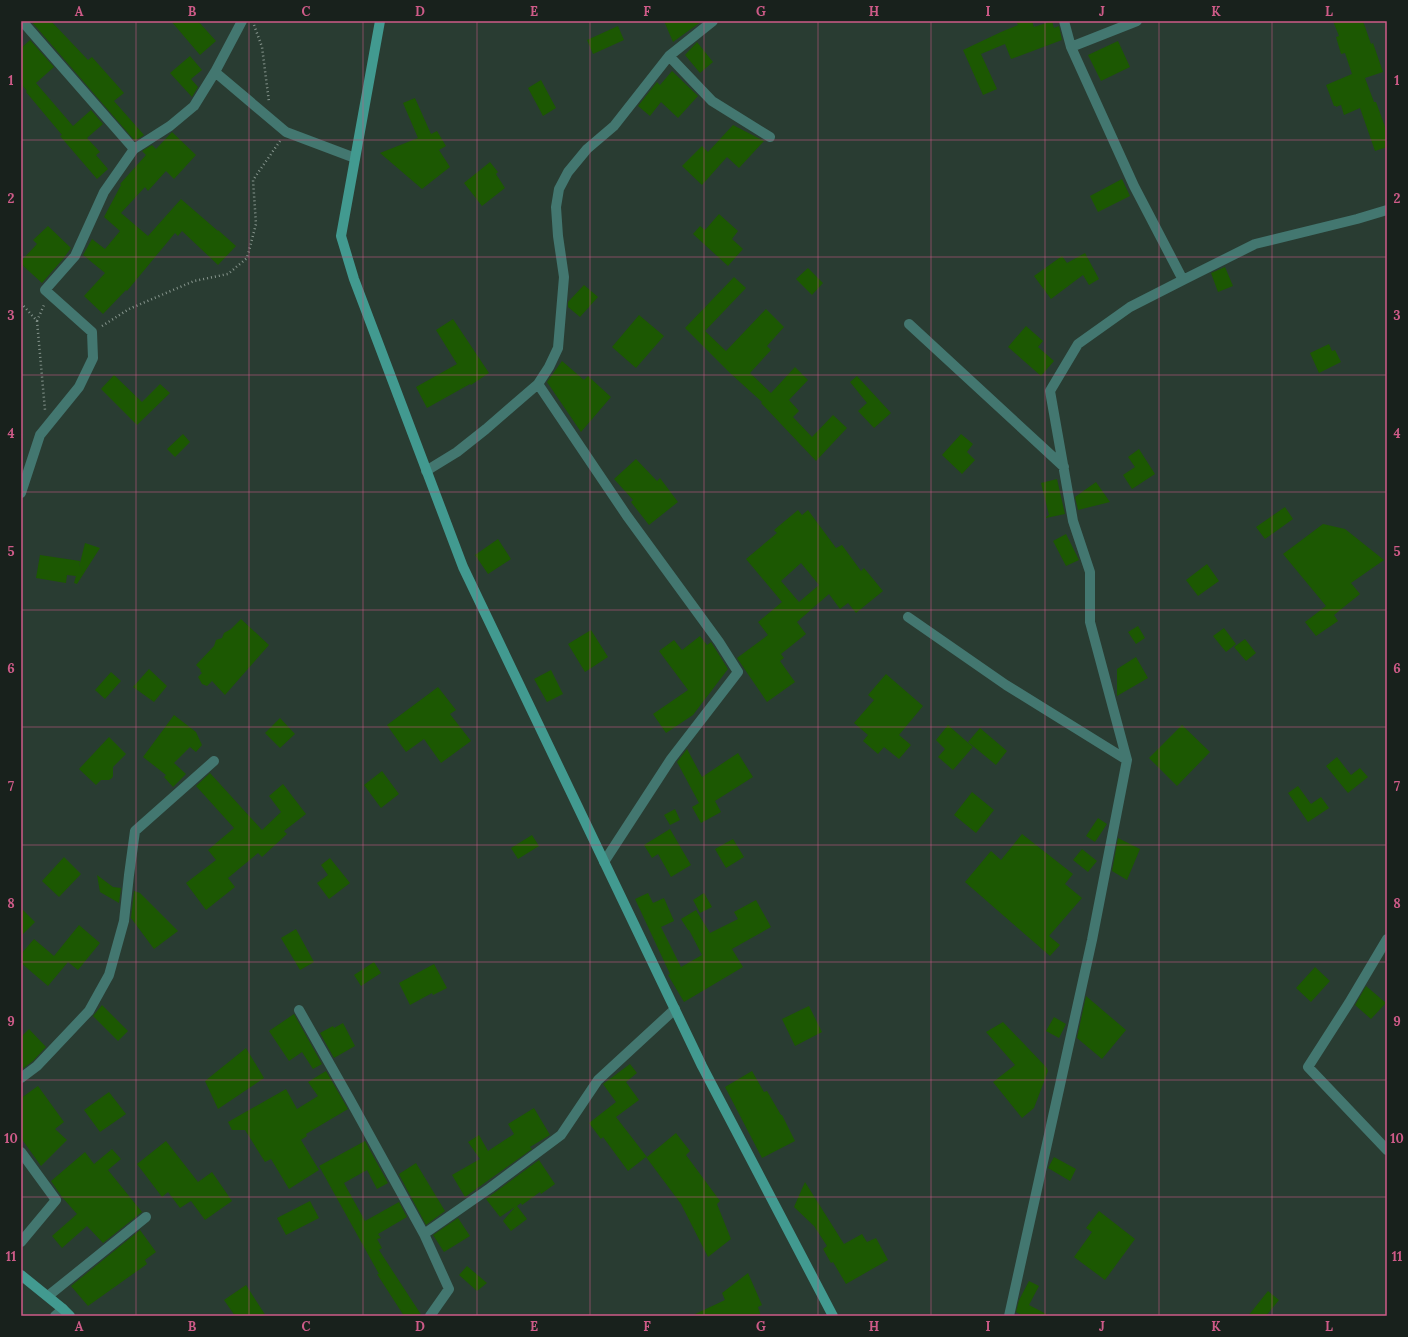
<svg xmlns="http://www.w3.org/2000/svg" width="1408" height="1337" font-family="Lora,serif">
<rect width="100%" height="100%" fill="#293c32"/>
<!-- building -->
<path fill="#1c5802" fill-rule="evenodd" d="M31,21H51L88,60L92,57L124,93L114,101L144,135L135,141Z
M171,21H198L216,41L200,55Z
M664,21H702L673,42Z
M1016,21H1032L1034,27L1052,21L1054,28L1059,26L1062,40L1011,59L1005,44L981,54L997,89L983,95L963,50L1001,32L1018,25Z
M1333,21H1363L1371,44L1373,43L1383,72L1365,78L1374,102H1376L1387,132V147L1375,151L1360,108L1344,115L1341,105L1336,107V106H1334L1326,85L1352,74L1345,53L1341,54L1336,37L1339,36Z
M618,26L624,40L593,54L587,40Z
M30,40L54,67L36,83L73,126L91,110L103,124L87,138L100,152L96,155L108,169L97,179L60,136L62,135L26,92L27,91L21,84V48Z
M1118,41L1130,67L1101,81L1088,55Z
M697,42L713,62L700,73L685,55Z
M190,56L202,70L191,79L198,87L192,97L170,73Z
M672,71L698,96L678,118L661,102L650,116L638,106L657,82L660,85Z
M541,80L556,108L543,116L528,88Z
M415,98L431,134L437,131L446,146L439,150L450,167L422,189L380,153L418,138L403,103Z
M733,125L764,141L739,168L727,157L702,185L682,166L702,146L708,152Z
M172,132L196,155L174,179L166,171L148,191L145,187L121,213L148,236L181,199L218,231V230L236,246L218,265L182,231L178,236L175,233L127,291L126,290L103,314L84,296L105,273L83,255L92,239L105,249L120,231L104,217L121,185L120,184L146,155L142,151L152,145L156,149Z
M490,162L498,172L496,174L505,188L482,206L464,183Z
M1122,179L1130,196L1098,212L1090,196Z
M719,214L738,231L732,239L743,249L728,266L693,234L700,226L705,230Z
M48,226L71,248L63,259L42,283L21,264V261L37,244L33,240Z
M1085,253L1099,279L1089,285L1083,275L1051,299L1034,276L1062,256L1067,263Z
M1225,267L1233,286L1218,292L1211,273Z
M808,268L823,283L812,295L796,279Z
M734,277L746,288L705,331L726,351L766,309L784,327L767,346L771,350L750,373L771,393L795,367L808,380L789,400L799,411L793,417L812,437L833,415L847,428L816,461L761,403L762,402L731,374L685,328Z
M584,285L598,297L580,317L568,307V302Z
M639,315L664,336L636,368L612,347Z
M453,319L489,373L471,385L470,384L427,408L416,387L457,364L436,330Z
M1026,326L1043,341L1038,347L1054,361L1041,376L1008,347Z
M1329,344L1332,351L1335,350L1341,362L1319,373L1310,353Z
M562,361L584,380L588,376L611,397L581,432L547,382Z
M114,375L142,402L160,384L170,393L137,425L101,389Z
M857,376L891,413L874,428L858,411L867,403L850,382Z
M183,434L190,442L175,457L167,449Z
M961,434L973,444L967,452L975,460L962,474L942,455Z
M1139,449L1155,474L1132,489L1123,475L1135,467L1128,457Z
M636,459L657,481L660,478L678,502L649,525L631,502L633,500L614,479Z
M1057,479L1065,514L1046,518V517L1049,515L1041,483Z
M1096,482L1110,502L1078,510L1075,497Z
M1285,507L1293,519L1265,539L1256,527Z
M798,510L802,515L808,510L836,548L842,545L861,571L864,568L883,591L856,613L848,603L840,609L829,594L797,622L806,634L781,654L784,658L780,661L795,682L767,702L737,658L768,635L758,622L782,602L746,559L777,533L774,530ZM801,563L819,585L799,602L781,581Z
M1323,524L1345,529L1384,560L1351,583L1360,594L1334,615L1338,621L1316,636L1305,622L1326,606L1283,554Z
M1066,534L1079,560L1066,566L1053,541Z
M498,539L511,559L488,574L475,555Z
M85,543L100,548L77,584L74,583L76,576L67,575L66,583L36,578L40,555L80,561L79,567Z
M1207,564L1219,581L1198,596L1186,580Z
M241,619L269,645L225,695L212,681L207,686L202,684L198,677L202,673L200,671L201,670L196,665L214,646L216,640L222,638L224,633L231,629Z
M1138,626L1145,638L1136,644L1128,632Z
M1224,628L1236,644L1226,652L1213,636Z
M591,630L608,657L585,672L568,644Z
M700,636L707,645L711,642L728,669L693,715L666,733L653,714L688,690L659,651L674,640L682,650Z
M1245,639L1256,653L1246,661L1234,647Z
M1136,657L1148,678L1117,696V669Z
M149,669L167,686L154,702L133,687Z
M551,670L563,694L547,702L534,679Z
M111,672L121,681L105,699L95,690Z
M886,674L923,706L899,735L911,745L899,759L884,747L878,754L863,741L868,735L854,723L874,700L868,695Z
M438,687L456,710L450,714L471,741L441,763L424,739L406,752L387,725Z
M174,715L196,732L202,745L196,752L190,747L174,763L186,774L173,787L164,777L166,775L143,757Z
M280,718L295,734L280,748L265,733Z
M948,725L973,747L953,770L938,757L945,749L936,740Z
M1182,725L1210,752L1177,786L1149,758Z
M980,728L1007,751L996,765L968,742Z
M109,737L126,754L113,767V776L112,778L109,780H101L96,785L79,769Z
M687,749L702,777L738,753L753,777L715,801L721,812L701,823L692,807L699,803L677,762Z
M1337,757L1351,775L1360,768L1368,777L1348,793L1326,766Z
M382,771L399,794L381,808L364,785Z
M210,773L262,830L281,812L269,796L283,784L306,814L284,831L287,834L262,857L258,853L228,878L235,887L206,910L186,883L216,860L208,850L234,828L196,786Z
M1298,786L1311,804L1321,797L1329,808L1308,822L1288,793Z
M972,792L994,810L976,833L954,815Z
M675,809L680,820L670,825L664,815Z
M1098,818L1107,824L1095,842L1086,836Z
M670,829L691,865L671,877L658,854L652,858L644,845Z
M1022,834L1073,874L1065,884L1082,898L1049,936L1060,945L1050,956L965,882L991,851L1001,860Z
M532,835L539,846L518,859L511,848Z
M1118,838L1140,849L1127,880L1112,871Z
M733,839L744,857L726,868L715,849Z
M1082,849L1097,861L1088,872L1073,860Z
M64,857L81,874L59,897L42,881Z
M330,858L350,883L329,899L317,883L328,875L321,865Z
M97,875L113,887L121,888L119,903L100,892Z
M134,891L140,893L178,931L154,949L131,918Z
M648,893L653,903L664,898L674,921L661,927L681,967L702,955L689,930H688L681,919L696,910L710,933L738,919L734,912L756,900L771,927L732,949L743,967L684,1002L668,975L670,974L635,899Z
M704,893L712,907L700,913L693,900Z
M21,908L35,922L21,936Z
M79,925L100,943L78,970L68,962L48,986L21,963V954L34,939L54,956Z
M296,929L314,962L300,970L281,938Z
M374,962L381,973L361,986L354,975Z
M434,964L447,988L433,995L432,993L410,1005L399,983Z
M1315,967L1330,981L1311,1002L1296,988Z
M1366,986L1386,1003L1371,1019L1355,1005Z
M1086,996L1126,1030L1102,1059L1077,1038Z
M102,1005L128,1031L118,1041L93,1016Z
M809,1006L822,1032L795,1046L782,1019Z
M294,1014L322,1064L313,1069L302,1052L289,1061L269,1031Z
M1054,1017L1066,1024L1059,1038L1046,1031Z
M1003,1022L1046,1067L1048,1071L1034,1108L1022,1118L993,1082L1015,1065L986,1032Z
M343,1023L355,1046L334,1058L320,1033L333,1026L334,1028Z
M29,1029L46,1047L33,1061L21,1070V1037Z
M246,1048L264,1078L218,1109L205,1081Z
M630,1064L637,1073L626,1082L639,1100L616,1117L647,1157L676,1133L690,1151L686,1155L720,1201L717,1204L731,1239L708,1257L681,1204L646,1157L628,1171L603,1137L601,1139L589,1123L616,1102L603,1084Z
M326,1071L348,1109L306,1134L307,1136L301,1140L319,1170L289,1189L271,1159L265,1162L245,1130H232L228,1122L286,1089L297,1109L318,1096L308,1082Z
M752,1071L764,1092L767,1091L781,1115H782L795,1141L762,1158L725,1087Z
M38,1086L64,1122L55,1129L67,1140L41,1166L21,1138V1098Z
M109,1092L126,1114L100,1132L84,1110Z
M534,1108L550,1135L530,1147L532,1149L465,1197L452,1175L480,1159L468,1142L479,1135L488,1151L514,1134L508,1124Z
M166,1141L198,1182L212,1172L232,1201L205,1220L191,1201L180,1208L168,1192L162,1197L137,1164Z
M365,1141L388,1183L377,1189L367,1170L344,1183L365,1221L399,1202L407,1217L378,1234L381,1238L377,1239L382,1248L379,1250L422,1316H404L377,1274H379L319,1166Z
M112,1149L121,1159L108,1170L142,1212L103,1243L87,1226L62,1248L52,1236L77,1214L62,1197L51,1181L85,1152L94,1164Z
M1054,1157L1076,1169L1070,1181L1048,1168Z
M539,1160L555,1184L541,1194L540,1192L522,1205L521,1203L517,1206L527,1219L511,1231L503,1221L515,1207L500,1217L486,1199Z
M416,1163L445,1211L426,1225L402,1180L399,1174Z
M805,1182L844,1244L862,1234L867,1242L876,1238L888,1260L846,1284L833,1262L831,1263L823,1249L827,1246L814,1226L794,1207Z
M310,1201L319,1218L286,1235L277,1218Z
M1099,1211L1135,1239L1105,1280L1074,1257L1092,1232L1086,1228Z
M458,1218L470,1236L444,1252L433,1235Z
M140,1230L156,1252L145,1260L147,1264L88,1306L71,1286Z
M467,1266L487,1283L477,1291L459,1275Z
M748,1273L762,1305L758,1307L761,1316H691L725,1300L722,1293Z
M1029,1281L1039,1286L1029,1305L1050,1316H1023L1016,1312L1019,1300Z
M246,1285L266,1316H235L224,1300Z
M1268,1291L1279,1300L1266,1316H1248Z"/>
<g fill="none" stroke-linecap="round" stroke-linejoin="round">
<!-- path -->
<path stroke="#86958d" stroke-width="2.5" stroke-dasharray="1 3" stroke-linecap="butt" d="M254,25L262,47L269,102
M21,303L37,321L45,410
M37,321L44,305
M102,326L129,309L194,281L228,274L247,258L256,224L253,180L280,141"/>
<!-- street -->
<path stroke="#437770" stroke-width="10" d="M22,21L134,149
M1071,47L1137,21
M669,56L712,101L770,137
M215,72L286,132L355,158
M1183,280L1255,244L1357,219L1387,210
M909,324L1064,467
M538,384L627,516L719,642L738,672L671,759L604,862
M426,471L457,452L486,429L538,384L549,367L558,348L564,277L558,236L556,207L559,189L568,172L587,149L614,126L669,56L713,21
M21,493L40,435L79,387L93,358L92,332L45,290L75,256L104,192L134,149L170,126L194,106L215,72L242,21
M908,617L1006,685L1127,760
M1387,939L1349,1003L1308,1067L1387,1150
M299,1010L349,1098L424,1234L449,1289L430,1316
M21,1078L37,1066L89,1011L109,975L124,921L129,875L135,831L214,761
M21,1152L56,1200L21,1242
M424,1234L490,1188L561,1135L598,1080L675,1009
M48,1296L146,1217
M55,1316L63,1309
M1009,1316L1092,940L1127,760L1090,622V572L1073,521L1050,391L1078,344L1130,307L1183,280L1134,186L1071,47L1064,21"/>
<!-- secondary -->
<path stroke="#429a90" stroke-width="10" d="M380,21L341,236L354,279L463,567L702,1066L833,1316
M21,1275L63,1309L70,1316"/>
</g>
<!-- grid -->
<path fill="none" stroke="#ce5b88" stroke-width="1" stroke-opacity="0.55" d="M136,21V1316M249,21V1316M363,21V1316M477,21V1316M590,21V1316M704,21V1316M818,21V1316M931,21V1316M1045,21V1316M1159,21V1316M1272,21V1316M21,140H1387M21,257H1387M21,375H1387M21,492H1387M21,610H1387M21,727H1387M21,845H1387M21,962H1387M21,1080H1387M21,1197H1387"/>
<!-- border -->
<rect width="1408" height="1337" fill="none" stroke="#18211c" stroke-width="44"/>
<rect x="22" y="22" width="1364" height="1293" fill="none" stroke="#ce5b88" stroke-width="1.5"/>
<g font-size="13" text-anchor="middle" font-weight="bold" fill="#ce5b88">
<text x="79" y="16">A</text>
<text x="192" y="16">B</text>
<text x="306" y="16">C</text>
<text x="420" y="16">D</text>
<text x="534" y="16">E</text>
<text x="647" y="16">F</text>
<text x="761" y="16">G</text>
<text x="874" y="16">H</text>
<text x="988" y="16">I</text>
<text x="1102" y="16">J</text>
<text x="1216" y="16">K</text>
<text x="1329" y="16">L</text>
<text x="11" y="85">1</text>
<text x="1397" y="85">1</text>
<text x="11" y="203">2</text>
<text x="1397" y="203">2</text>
<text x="11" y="320">3</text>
<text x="1397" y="320">3</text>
<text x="11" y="438">4</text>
<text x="1397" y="438">4</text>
<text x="11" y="556">5</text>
<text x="1397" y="556">5</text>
<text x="11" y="673">6</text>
<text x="1397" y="673">6</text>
<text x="11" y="791">7</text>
<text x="1397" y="791">7</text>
<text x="11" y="908">8</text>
<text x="1397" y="908">8</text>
<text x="11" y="1026">9</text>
<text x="1397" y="1026">9</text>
<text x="11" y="1143">10</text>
<text x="1397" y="1143">10</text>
<text x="11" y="1261">11</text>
<text x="1397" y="1261">11</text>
<text x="79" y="1331">A</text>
<text x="192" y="1331">B</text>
<text x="306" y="1331">C</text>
<text x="420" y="1331">D</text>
<text x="534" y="1331">E</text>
<text x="647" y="1331">F</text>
<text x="761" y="1331">G</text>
<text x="874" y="1331">H</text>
<text x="988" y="1331">I</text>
<text x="1102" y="1331">J</text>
<text x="1216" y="1331">K</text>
<text x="1329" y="1331">L</text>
</g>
</svg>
